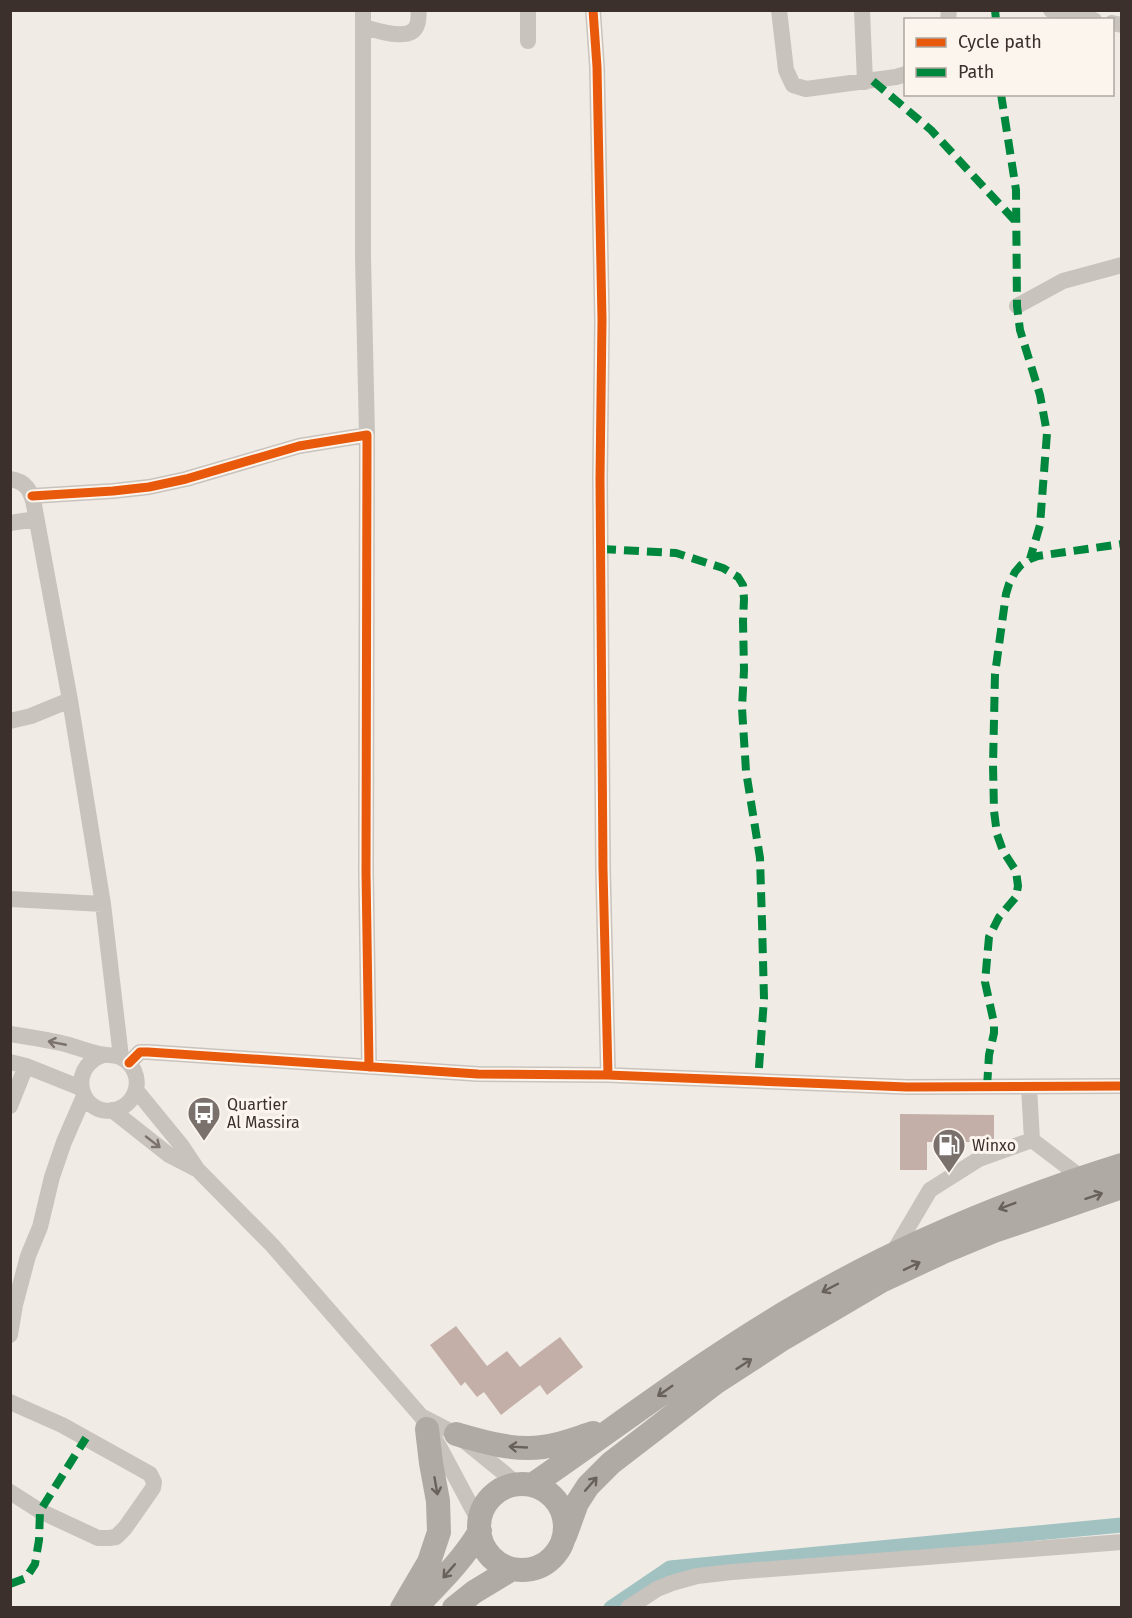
<svg xmlns="http://www.w3.org/2000/svg" width="1132" height="1618" font-family="'Fira Sans',sans-serif">
<rect width="100%" height="100%" fill="#f0ebe5"/>
<g fill="none" stroke-linecap="round" stroke-linejoin="round">
<!-- canal -->
<path stroke="#a1c2c1" stroke-width="15" d="M611,1608L670,1568L1122,1525"/>
</g>
<!-- building -->
<path fill="#c3afa7" d="M900,1114L994,1115V1142H927V1170H900Z
M456,1326L487,1366L507,1351L520,1367L560,1337L583,1367L547,1395L540,1385L501,1415L484,1392L477,1397L465,1382L461,1386L430,1345Z"/>
<g fill="none" stroke-linecap="round" stroke-linejoin="round">
<!-- minor -->
<path stroke="#c9c3be" stroke-width="16" d="M363,10V257L367,435
M528,10V41
M593,10L597,67L602,320L600,478L603,869L608,1075
M779,10L786,70L793,85L806,89L896,77L906,74
M862,10L865,82
M1051,10L1094,20
M948,20L949,10
M1112,23L1122,25
M364,27C376,30 411,43 417,25C419,21 418,15 419,10
M1017,306L1063,281L1122,265
M10,479C26,481 31,491 34,505L70,700L103,904L121,1057
M32,496L113,491L149,487L186,479L299,446L367,435L366,872L369,1067
M10,523L36,519
M10,721L31,716L70,700
M10,899L103,904
M10,1034C30,1037 50,1040 69,1045C79,1048 89,1052 100,1054C107,1056 115,1054 122,1058C133,1064 139,1077 136,1089C134,1098 127,1106 118,1109C83,1121 64,1069 103,1055
M10,1062L26,1066L81,1088
M129,1063L140,1052H148L478,1074L608,1075L907,1087L1122,1086
M1029,1087L1032,1140
M136,1090L181,1145L197,1169L272,1245L421,1416L440,1448L480,1523
M10,1106L26,1066
M112,1110L169,1155L196,1169
M1032,1140L1082,1178
M891,1256L930,1190L979,1159L1032,1140
M10,1335L15,1305L28,1256L40,1227L52,1177L64,1142L84,1096
M10,1402L62,1425L150,1474L154,1482L153,1488L125,1528L116,1537L109,1538H98L40,1511L10,1492
M421,1416L456,1434L504,1473L516,1484
M628,1608L657,1589L672,1583L697,1576L732,1572L1122,1542"/>
<!-- highway -->
<path stroke="#afaaa4" stroke-width="24" d="M456,1434C484,1442 513,1451 543,1447C560,1445 577,1438 593,1433
M479 1527a43 43 0 1 1 86 0a43 43 0 1 1-86 0Z
M532,1485C621,1424 706,1358 800,1304C901,1245 1010,1200 1122,1165
M565,1536L577,1503L588,1486L611,1463L715,1383L781,1340L883,1280L941,1253L994,1231L1122,1187
M402,1608L429,1562L439,1532L438,1501L431,1463L427,1429
M415,1608C438,1584 463,1560 480,1531
M454,1608L474,1592L512,1569"/>
<!-- quiet -->
<path stroke="#00873e" stroke-width="8" stroke-dasharray="15 8" stroke-linecap="butt" d="M995,10L996,20
M873,81L931,130L1016,222
M1001,94L1016,190L1017,306L1020,330L1040,395L1047,433L1040,525L1030,559
M601,549L676,553L723,568L738,577L743,585L744,599L743,621L744,670L742,708L746,771L760,858L762,922L764,999L758,1081
M987,1087L989,1055L994,1033V1023L985,982L989,937L999,917L1016,897L1018,886L1016,871L1003,851L997,834L994,811L993,765L995,674L1006,594L1009,584L1015,572L1021,565L1030,559L1038,556L1122,544
M10,1584L26,1578L35,1564L39,1540L40,1511L86,1438"/>
<!-- cycleway casing -->
<g stroke="#fbf5ee" stroke-width="13">
<path id="cycleway" d="M593,10L597,67L602,320L600,478L603,869L608,1075
M32,496L113,491L149,487L186,479L299,446L367,435L366,872L369,1067
M129,1063L140,1052H148L478,1074L608,1075L907,1087L1122,1086"/>
</g>
<!-- cycleway -->
<use href="#cycleway" stroke="#e8590c" stroke-width="9"/>
</g>
<!-- one-way arrows -->
<defs><path id="oneway-shaft" d="M-6 0H5M1.5-3L5.5 0L1.5 3" fill="none" stroke-width="1.6" stroke-linecap="round" stroke-linejoin="round" transform="scale(1.5)"/></defs>
<g stroke="#7b726d">
<use href="#oneway-shaft" transform="translate(57 1043) rotate(-169)"/>
<use href="#oneway-shaft" transform="translate(153 1142) rotate(38)"/>
</g>
<g stroke="#69615b">
<use href="#oneway-shaft" transform="translate(1094 1196) rotate(-19)"/>
<use href="#oneway-shaft" transform="translate(1007 1206) rotate(159)"/>
<use href="#oneway-shaft" transform="translate(912 1266) rotate(-26)"/>
<use href="#oneway-shaft" transform="translate(830 1288) rotate(152)"/>
<use href="#oneway-shaft" transform="translate(744 1364) rotate(-33)"/>
<use href="#oneway-shaft" transform="translate(665 1391) rotate(145)"/>
<use href="#oneway-shaft" transform="translate(518 1447) rotate(-177)"/>
<use href="#oneway-shaft" transform="translate(591 1484) rotate(-49)"/>
<use href="#oneway-shaft" transform="translate(436 1486) rotate(80)"/>
<use href="#oneway-shaft" transform="translate(449 1571) rotate(131)"/>
</g>
<!-- icons -->
<defs>
<g id="bus-pin" transform="scale(1.725)"><path d="M0 17L-7.5 6A9.5 9.5 0 1 1 7.5 6Z" fill="#7a716c" stroke="#fbf5ee"/><path d="M-5-6H5V4H4V6H2V4H-2V6H-4V4H-5ZM-3.5-4V0h7V-4ZM-3.5 1.2v1.5H-2V1.2ZM2 1.2v1.5H3.5V1.2Z" fill="#fff"/></g>
<g id="fuel-pin" transform="scale(1.725)"><path d="M0 17L-7.5 6A9.5 9.5 0 1 1 7.5 6Z" fill="#7a716c" stroke="#fbf5ee"/><path d="M-5.5-6h7V0h2V4h1.3V-2.5L3-4.5l.8-.8L6-3V5H2.5V1h-1V6h-7ZM-4.2-4.7v3.2H.2V-4.7Z" fill="#fff"/></g>
</defs>
<g fill-rule="evenodd">
<use href="#bus-pin" x="204" y="1113"/>
<use href="#fuel-pin" x="949" y="1145"/>
</g>
<g text-anchor="middle" stroke-width="6" stroke-linejoin="round" paint-order="stroke">
<!-- poi labels -->
<g font-size="16" fill="#3b302b" stroke="#fbf5ee" text-anchor="start">
<text x="227" y="1110">Quartier<tspan x="227" dy="18">Al Massira</tspan></text>
<text x="972" y="1151">Winxo</text>
</g>
</g>
<!-- border -->
<rect width="1132" height="1618" fill="none" stroke="#3b302b" stroke-width="24"/>
<!-- legend -->
<rect x="904" y="18" width="210" height="78" fill="#fbf5ee" stroke="#aea6a0" stroke-width="1.5"/>
<rect x="916" y="38" width="30" height="9" fill="#e8590c" stroke="#aea6a0" stroke-width="1.5"/>
<text x="958" y="48" font-size="18" fill="#3b302b">Cycle path</text>
<rect x="916" y="68" width="30" height="9" fill="#00873e" stroke="#aea6a0" stroke-width="1.5"/>
<text x="958" y="78" font-size="18" fill="#3b302b">Path</text>
</svg>
